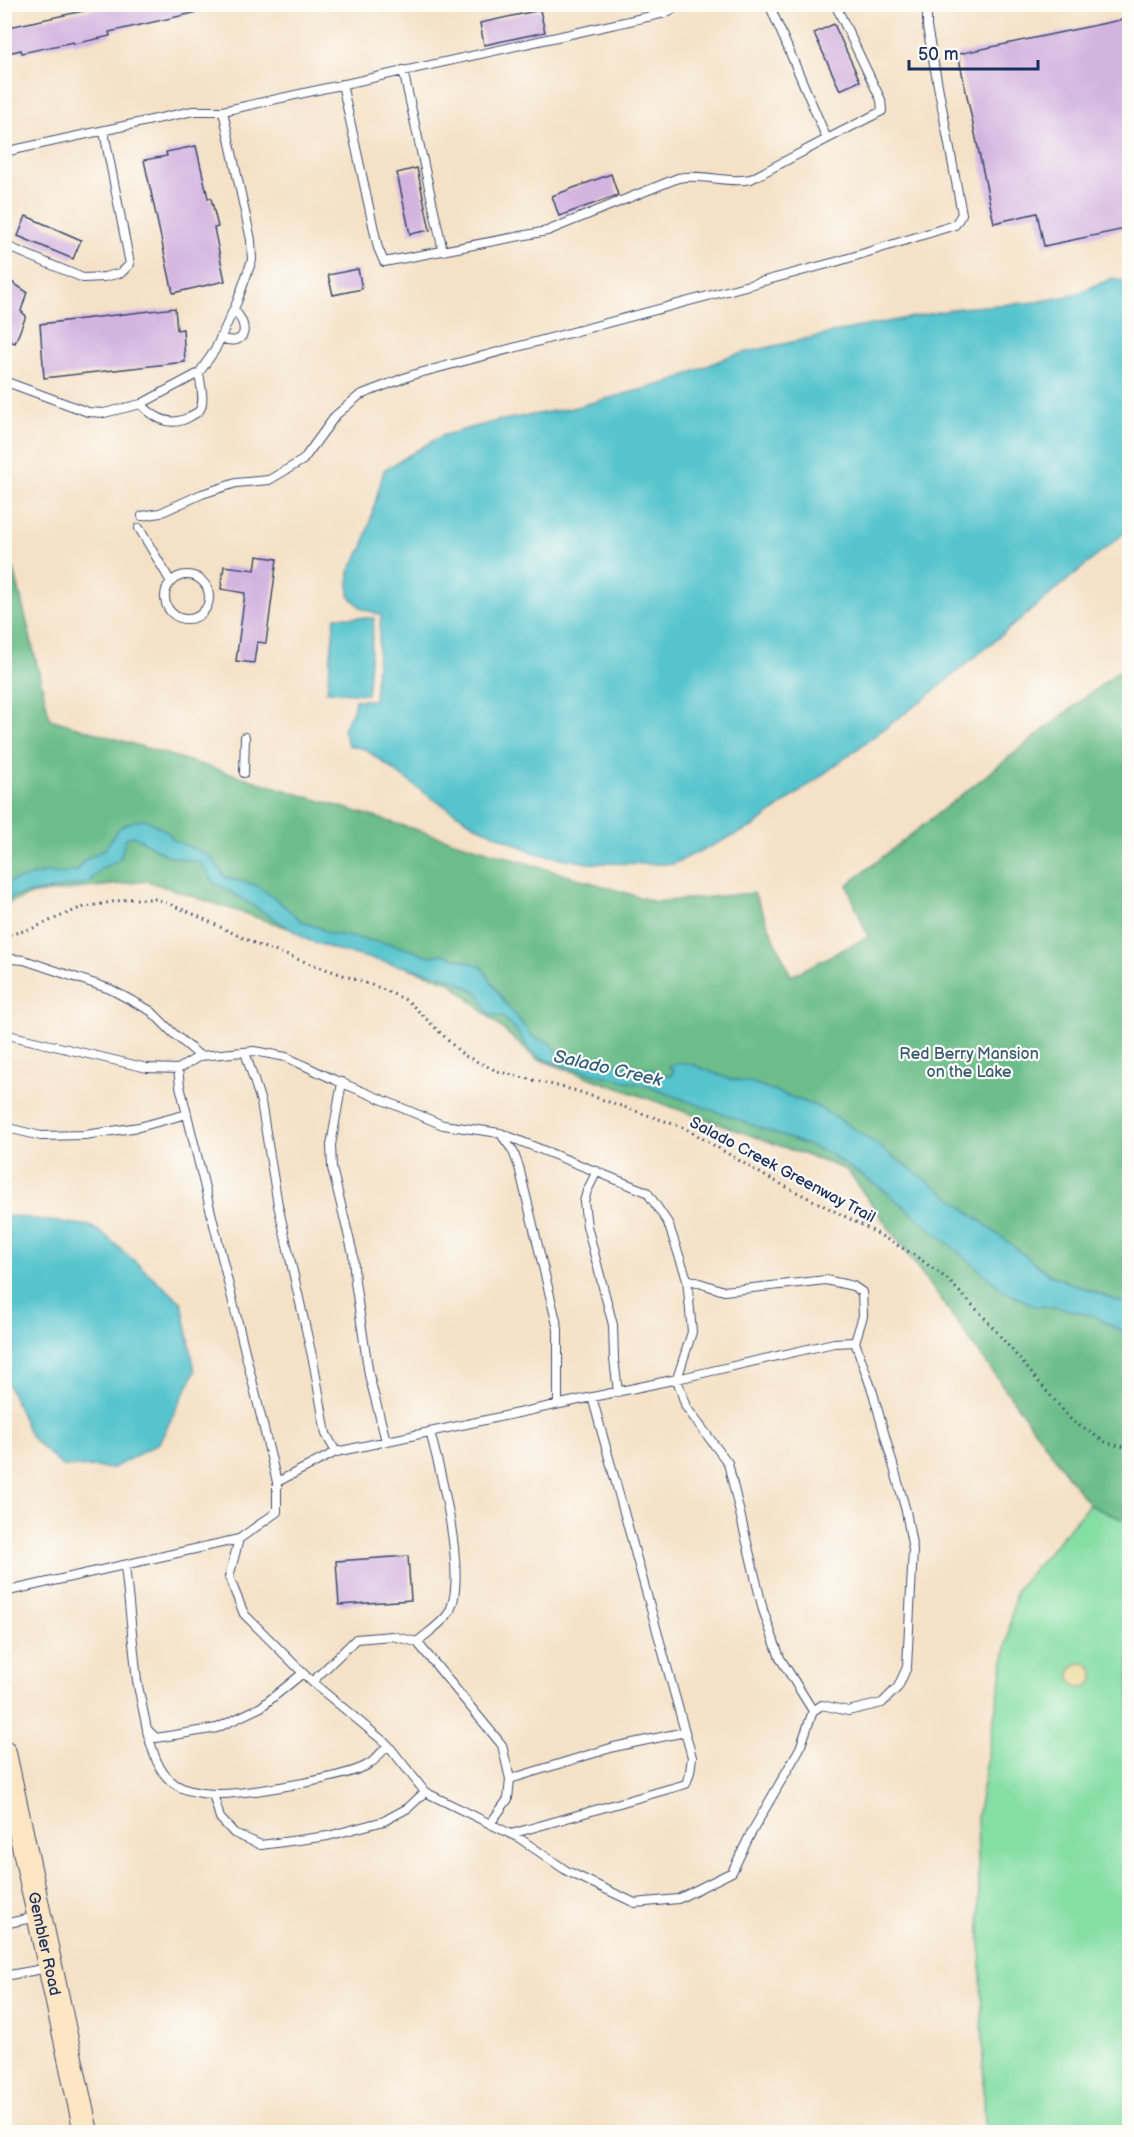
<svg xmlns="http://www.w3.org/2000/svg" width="1134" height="2137" font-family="'Balsamiq Sans',sans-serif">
<rect width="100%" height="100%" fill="#fdfcf7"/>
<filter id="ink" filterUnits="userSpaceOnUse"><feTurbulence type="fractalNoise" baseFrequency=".0167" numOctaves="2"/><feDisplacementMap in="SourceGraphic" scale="12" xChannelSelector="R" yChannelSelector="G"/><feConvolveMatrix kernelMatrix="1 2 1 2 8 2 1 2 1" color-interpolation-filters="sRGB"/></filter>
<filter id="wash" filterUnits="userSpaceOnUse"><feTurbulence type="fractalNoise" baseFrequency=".008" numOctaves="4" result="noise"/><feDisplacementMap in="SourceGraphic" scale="24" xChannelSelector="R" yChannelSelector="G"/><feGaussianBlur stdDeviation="1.35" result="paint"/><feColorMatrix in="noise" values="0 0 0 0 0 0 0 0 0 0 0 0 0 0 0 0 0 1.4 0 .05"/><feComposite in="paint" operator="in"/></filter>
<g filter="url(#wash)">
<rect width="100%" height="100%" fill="#f4e1c6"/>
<!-- green -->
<path fill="#85dea4" stroke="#508681" stroke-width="1.5" d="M1089,1505L1129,1522V2132H985L977,1818L1016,1590Z"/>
<!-- forest -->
<path fill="#6cbd8a" stroke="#447674" stroke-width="1.5" d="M4,555L14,569L50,719L656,902L754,893L791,976L868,937L847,885L1129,663V1522L1089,1505L847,1170L535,1058L450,982L147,881L34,894L5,904Z"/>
<!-- sand -->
<path fill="#eeda9e" stroke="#84847e" stroke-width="1.5" d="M1070 1675a12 12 0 1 1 24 0a12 12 0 1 1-24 0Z"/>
<!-- water -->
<path fill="#57c4cd" stroke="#397a96" stroke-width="1.5" d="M1113,278L1126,282L1129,288V529L928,696L754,826L673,864L588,863L535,853L477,826L430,797L365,749L348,745L343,728L353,711L355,700H374L381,615L363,609L349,596V572L363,547L384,470L441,436L497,421L572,408L670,382L730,356L850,329L960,308L1037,302L1073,295Z
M335,617L374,618L367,694L327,691Z
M145,819L168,832L173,840L204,853L212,858L226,878L256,885L276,899L303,922L320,928L328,933L395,945L430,956L443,954L481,966L503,1000L533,1037L548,1042L557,1051L575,1057L650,1069L663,1074L671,1075L674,1071L669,1067L678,1063L691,1064L729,1079L750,1082L816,1106L847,1124L946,1194L1050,1275L1126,1304L1129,1307V1335L1094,1316L1056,1307L1035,1306L1006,1292L887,1192L826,1152L644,1085L563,1066L541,1058L531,1052L515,1029L502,1017L490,1014L487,1011L479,993L451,978L343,952L308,940L228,890L215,884L200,862L168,856L134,836L126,838L120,859L102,868L88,883L5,898V883L47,872L59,874L77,871L85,860L105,849L118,829L131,822Z
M4,1215L90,1226L105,1235L182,1303L195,1372L159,1443L113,1468L62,1466L31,1437L5,1378Z"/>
<g id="blocks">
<!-- building -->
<path fill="#d3b4e0" d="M116,4H207V10L109,32L110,36L74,44L73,42L22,53L21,50L4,54V28Z
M540,10L545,32L484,45L480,23Z
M1130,18V228L1044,246L1037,213L994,223L958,54Z
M834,24L860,81L840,90L814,33Z
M196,146L208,198H211L218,227L214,228L225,281L173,293L144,160L167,156L166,152Z
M417,168L430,230L410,234L397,173Z
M611,174L618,195L559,216L552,196Z
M26,216L81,240L73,259L18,236Z
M358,269L362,289L333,295L328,275Z
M4,277L27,292L21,311L26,316L15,343L4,339Z
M175,308L177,330L183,329L185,362L44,378L40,324Z
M257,556L277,559L266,643L257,642L254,663L236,661L245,593L221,589L224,566L255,570Z
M408,1556L411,1600L339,1605L336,1561Z"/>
</g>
</g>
<g filter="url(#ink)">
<use href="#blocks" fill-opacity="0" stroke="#3c4a6e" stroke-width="1.5"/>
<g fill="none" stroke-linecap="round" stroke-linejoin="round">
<!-- service casing -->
<g stroke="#3c4a6e" stroke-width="10">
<path id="service" d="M403,70L443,251
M342,84L378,248L384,262L547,231L678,178C703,173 727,184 751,179L827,139L769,4
M827,139L882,111L881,100L835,4
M4,152L193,111H223
M4,245L83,278L104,277L121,273L130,264L104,132
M220,338C247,348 250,326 234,310
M4,381L88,412L104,413L141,404L199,373L215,350L237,302L252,260L251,240L223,111L665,13L683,4
M141,404C155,419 172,428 191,416C194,414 197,413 199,411C206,402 200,383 199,373
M142,516L160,513L202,494L236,483L269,480L303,460L336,415L360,395L412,375L839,261L955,225L962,214L927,27V4
M139,528L171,582
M165 597a22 22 0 1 1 44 0a22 22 0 1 1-44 0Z
M244,773L245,737
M4,963L12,959L24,960L110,989L151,1011L174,1034L200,1056
M4,1034L147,1068L178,1069
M245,1052L261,1102L278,1205L314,1365L326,1434L336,1452
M342,1082L331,1145L332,1168L353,1254L355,1282L369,1375L386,1441
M4,1127L41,1136L85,1135L139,1127L187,1114
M500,1133L513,1151L519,1167L558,1329V1404
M597,1171L587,1191L584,1202L587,1226L613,1325L614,1359L618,1392
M687,1279L724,1291L826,1280L853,1286L862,1292L863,1316L855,1342L873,1393L906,1511L913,1550L907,1667L898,1687L882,1703L848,1711L822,1705L813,1711
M239,1539L229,1577L244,1614L312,1682L388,1745L425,1792L519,1838L567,1871L635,1903L678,1899L732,1872L750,1835L800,1748L813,1711L780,1658L763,1610L728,1463L686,1407L677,1379L834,1343L855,1342
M125,1565L137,1681L147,1729L156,1738L217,1728L261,1707L303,1673
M4,1592L239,1539L277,1512V1482L180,1086L178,1069L200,1056L254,1051L286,1057L335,1080L443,1125L500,1133L647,1192L668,1223L687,1279L692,1332L677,1379L336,1452L277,1482
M417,1642C427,1633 440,1625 448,1614C469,1581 440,1469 430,1432
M312,1682L356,1639L392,1636L417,1642L502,1745L510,1779L508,1799L490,1824
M147,1731C152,1748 157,1770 171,1781C183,1792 203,1794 219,1794C246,1794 348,1778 369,1764C376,1760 382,1751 388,1745
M510,1779L614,1747L685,1732
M213,1794L220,1818L234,1833L261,1845L328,1836L384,1821L408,1808L425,1792
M511,1834L686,1784L690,1772L692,1757L592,1397
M4,1924L36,1917
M4,1976L48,1968"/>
</g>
<!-- secondary casing -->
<g stroke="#3c4a6e" stroke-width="26">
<g id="secondary">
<path id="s1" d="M4,1753L86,2132"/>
</g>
</g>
<!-- path -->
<path stroke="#3c4a6e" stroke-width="3" stroke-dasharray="1.5 4.5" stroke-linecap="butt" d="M4,936L31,929L80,908L128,899H156L189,912L260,946L380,988L408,1001L463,1055L497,1071L577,1091L685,1128L765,1176L864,1226L916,1256L947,1279L983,1316L1072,1421L1107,1443L1130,1448"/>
<!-- service -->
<use href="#service" stroke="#fff" stroke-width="8"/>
<!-- secondary -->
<use href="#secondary" stroke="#fce6c4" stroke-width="24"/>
</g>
</g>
<g text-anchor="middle" stroke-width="4.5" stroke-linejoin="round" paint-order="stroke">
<!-- park labels -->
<g font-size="16" fill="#365b70" stroke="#fdfcf7">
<text x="969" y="1059">Red Berry Mansion<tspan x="969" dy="18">on the Lake</tspan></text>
</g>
<!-- street labels -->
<g font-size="16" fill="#1b2f5e" stroke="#fdfcf7">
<text transform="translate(783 1169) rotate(28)" y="6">Salado Creek Greenway Trail</text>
<text dy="6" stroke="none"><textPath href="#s1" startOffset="195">Gembler Road</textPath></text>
</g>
<!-- water labels -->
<g font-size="18" font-style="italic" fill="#2d5c7f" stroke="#fdfcf7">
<text transform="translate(608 1068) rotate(13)" y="6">Salado Creek</text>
</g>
</g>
<!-- margin -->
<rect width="1134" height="2137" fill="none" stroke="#fdfcf7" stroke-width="24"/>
<!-- scale -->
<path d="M909 60v9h129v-9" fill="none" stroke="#1b2f5e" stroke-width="3"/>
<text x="918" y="60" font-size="18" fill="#1b2f5e" stroke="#fdfcf7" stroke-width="4.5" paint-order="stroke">50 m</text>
</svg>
